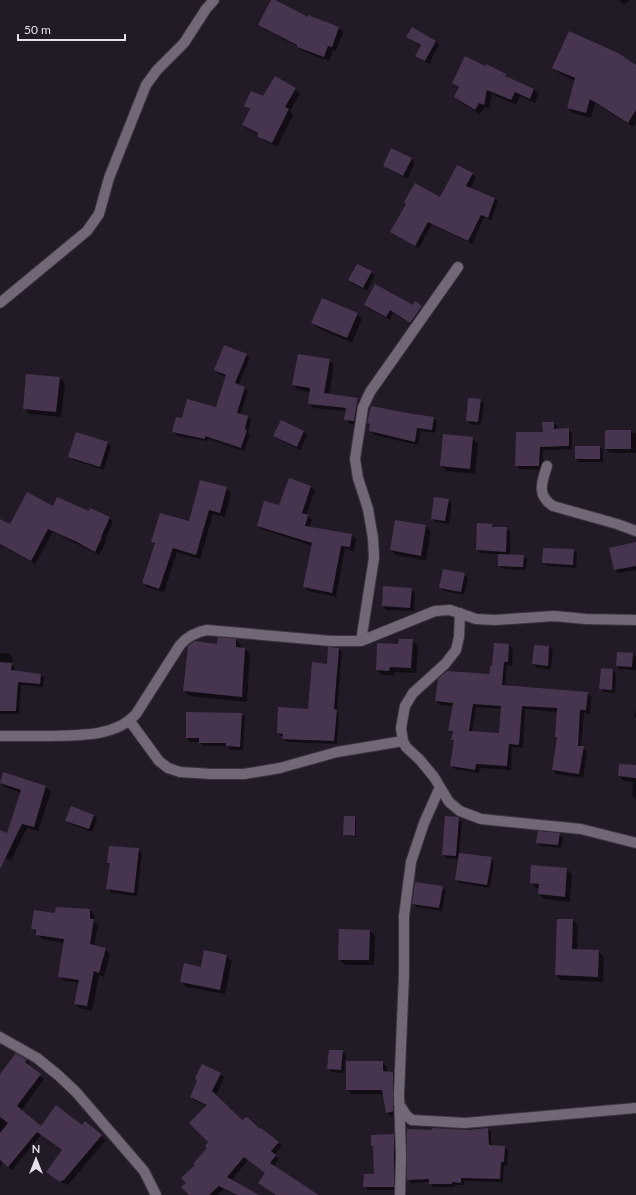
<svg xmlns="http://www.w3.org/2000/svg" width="636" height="1195" font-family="Lato,sans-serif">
<rect width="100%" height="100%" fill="#231a27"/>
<!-- shadow -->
<path fill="#0007" fill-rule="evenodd" d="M273,0L308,18L309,16L339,28L343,32L336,51L333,50L329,61L302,51L298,47L264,29L259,25Z
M619,0H630L624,5Z
M408,37L435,41L439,45L429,64L416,56L421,46L411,40Z
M636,66V123L633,127L595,103L591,118L573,113L568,108L575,81L559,73L554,68Z
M505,75L510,79L534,89L539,94L535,103L520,96L516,105L492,94L489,109L485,107L480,114L460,102L455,97L459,89L453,83Z
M295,89L300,94L290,111L293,115L277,147L264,141L259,135L248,130L243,125L250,111L245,106L263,98Z
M392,149L412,159L415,163L407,179L387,169L384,165Z
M472,174L476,177L470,189L495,198L498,202L491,220L484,218L472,244L432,224L419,248L395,235L391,232L441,198Z
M371,272L375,275L367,291L353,284L349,280Z
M415,303L425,310L414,326L393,313L390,320L369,309L365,305L413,306Z
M357,314L362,319L352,343L318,328L312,323Z
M246,355L250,358L238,386L244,387L248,391L240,415L248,417L251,420L248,433L250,434L244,451L209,439L208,441L177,436L174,432L183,419L216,408L226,377L219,374L215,370Z
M329,360L334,365L329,395L358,399L363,404L359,425L350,424L345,419L346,411L313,408L309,403L310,392L298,390L293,385Z
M59,378L65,383L61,417L29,414L24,408Z
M480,400L484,404L481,425L470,424L467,421Z
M433,418L437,421L435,433L421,431L418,445L374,435L370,431L371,426L368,423Z
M554,423L557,426V429H568L572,433V449L543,450V470L520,469L516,465Z
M631,431L634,433H636V453H610L606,449Z
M303,432L307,435L300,450L278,439L274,435Z
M472,438L478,444L475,474L447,471L441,466Z
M107,443L111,446L104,470L73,460L70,457Z
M600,447L603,450V462H579L576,459Z
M311,487L315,491L306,515L312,520L309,527L352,535L356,539L354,551L345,549L336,597L308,591L304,587L312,546L262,529L258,525L280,507Z
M226,488L231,493L225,517L213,514L200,559L177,552L164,592L147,587L143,582L156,545L152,542L190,522Z
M448,500L452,503L449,524L436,522L432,519Z
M89,512L109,518L113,522L105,541L106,542L99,555L53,532L35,564L0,545V520L11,525Z
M492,525L496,528H507L510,532V555L523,556L527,559L526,570L503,569L499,566V554L481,553L477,550Z
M426,526L431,532L426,561L396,555L391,550Z
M636,543V570L618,573L615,570Z
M574,550L577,554L576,568L547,566L543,563Z
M464,574L468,578L464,595L444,591L440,588Z
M411,589L415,593L414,611L386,610L383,606Z
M236,640L241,645V648L245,649L250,654L247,702L189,696L184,690L218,645Z
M412,640L418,646L416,673L395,672L394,676L382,675L377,670L399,645Z
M495,644L509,645L513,649L512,666L507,665L505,686L587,693L591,697L590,714L584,713L581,747L587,751L583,778L556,774L553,770L557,739L556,737L558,712L525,709L523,748L512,747L511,770L480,768L479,773L455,769L451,766L455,742L452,740L453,734L449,730L453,706L440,705L436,701L491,675L493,667ZM476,707L502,709L500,734L472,732Z
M534,646H549L553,650L551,669L537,668L533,664Z
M339,648L342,652L337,711L339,714L337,744L287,742L283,739V737L281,736L278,733L309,710L328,665Z
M0,653L9,654L13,658L12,665L15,668L14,672L41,675L44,678L43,687L21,685L19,714H0Z
M633,654L636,657V670L620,669L617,666Z
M613,670L616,674L615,693L604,692L600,688Z
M636,710V718L634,716Z
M187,713L241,714L245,717L243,750H231L227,746H203L200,742H190L187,738Z
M636,766V800L632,795L633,782L624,781L619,776Z
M4,774L46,787L51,792L38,831L27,828L11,861L0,856V831L8,835L21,793L6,788L1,783Z
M94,815L97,819L92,832L70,824L66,821Z
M355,817L356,819V837L346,836L344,835Z
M458,818L462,822L459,854L491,858L494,862L490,888L459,883L456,880L459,859L447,858L443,855Z
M559,834L563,838L561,848L540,846L537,842Z
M138,849L142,853L137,896L111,893L108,889L111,865L108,862Z
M567,869L572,875L570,902L544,899L539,894V888H536L531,882Z
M442,887L446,891L442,911L417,907L413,903Z
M57,908L90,910L95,915L94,921L98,925L94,946L105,949L110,954L104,977L99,975L92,1011L79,1008L75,1003L79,983L64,981L59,976L64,943L42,939L32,929L56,914Z
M573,920L578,926L577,950L598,951L604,957L603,982L561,980L556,975Z
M370,931L375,936L374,965H345L339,959Z
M226,956L232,961L225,994L186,987L181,981L202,968Z
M342,1051L346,1055L345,1062H382L387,1067V1072L393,1073L398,1077L397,1110L389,1111V1113L397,1112V1116L391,1117L387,1112L384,1094H352L347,1090V1062H345L344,1073L332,1072L328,1069Z
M26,1060L30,1064L28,1066L44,1079L21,1111L41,1127L82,1126L85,1123L106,1140L68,1185L66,1183L65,1185L47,1172L62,1151L41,1135L12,1170L3,1162L0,1167V1076Z
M220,1074L224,1077L216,1096L242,1121L260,1130L282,1146L274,1155L279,1159L274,1166L306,1187L307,1186L319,1195H275L259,1183L266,1173L248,1160L231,1181L257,1195H235L224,1189L217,1195H191L187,1183L196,1165L208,1148L210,1142L207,1106L195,1101L191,1097Z
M488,1129L491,1132V1146L504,1147L508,1150L507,1165H504L503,1182L464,1181V1185H455V1187H433L430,1182L411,1183L408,1179Z
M393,1135L397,1138V1190H368L364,1186L375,1175Z"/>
<!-- building -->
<path fill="#47354f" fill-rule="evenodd" d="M271,0H275L308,17V15L339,27L332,47L328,46L324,57L297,47V45L258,25Z
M412,27L436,41L425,61L415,56L421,45L406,37Z
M569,31L618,53L636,65V110L628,123L590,99L586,113L567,108L575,78L552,68Z
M465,56L485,66L486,64L506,74L505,76L534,89L530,99L515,92L511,100L487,90L484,105L479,103L475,110L454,97L459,87L452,83Z
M275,76L296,88L285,107L289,109L272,143L258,137V133L242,125L250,109L244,106L251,91L263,96Z
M391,148L412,158L403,176L383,166Z
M457,165L473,173L466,186L495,198L488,218L481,215L468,241L428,222L415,246L390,232L406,204L404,202L415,183L440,197Z
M357,264L372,271L363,288L348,280Z
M375,284L413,305L415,301L422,306L410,323L390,310L386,317L364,305Z
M322,298L358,313L347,338L311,323Z
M224,345L247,354L235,383L245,387L237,413L248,416L245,429L247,430L241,448L205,436V439L172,432L176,417L182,418L187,399L216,407L226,375L214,370Z
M298,354L330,359L324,393L358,398L354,421L344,420L346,408L308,404L310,388L292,385Z
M26,374L60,377L56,412L23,409Z
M468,398L481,399L478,422L466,421Z
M371,406L407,413L434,417L432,430L417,428L415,442L369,431L370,424L367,423Z
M281,420L304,431L297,447L273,436Z
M542,422H554V429L569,428V446L540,447L539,466H515L516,432H543Z
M605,430H631V449H605Z
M76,432L108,442L100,467L68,457Z
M443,434L473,437L470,469L440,466Z
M575,446H600V459H575Z
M289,478L311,486L302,513L308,515L305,526L352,534L350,547L341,546L332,593L303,587L312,543L257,526L264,501L279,505Z
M200,480L227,487L220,513L209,510L196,555L173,548L159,589L142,583L155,543L151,542L160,513L189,521Z
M27,492L53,506L57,497L89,511L90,508L110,517L101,537H102L95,552L75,541L48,529L31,561L0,544V519L10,524Z
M434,497L449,499L445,521L431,519Z
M395,520L426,525L421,556L390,550Z
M477,523L493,524L492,527H507L506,552L476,550Z
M636,542V566L614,570L609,548Z
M543,548L574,549L573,565L542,563Z
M498,554L524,555L523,567L498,566Z
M443,569L465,573L461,592L439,588Z
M383,586L412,588L410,608L382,606Z
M218,637L236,639V647L245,648L242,697L183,691L188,646L195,641L217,644Z
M399,639H413L411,668L390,667L389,671L376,670L377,643L398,644Z
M494,643L509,644L508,662H504L502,685L588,692L586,710H580L578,746H584L579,774L552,770L557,737H555L557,708L522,706L519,745L509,744L507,766L476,764L475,770L450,766L454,740H451L453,731H448L453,703L435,701L438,679L447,671L490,674V666H492ZM473,704L501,706L499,733L469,731Z
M534,645L549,646L548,666L532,664Z
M328,647L339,648L334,709L337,710L334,741L282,739L283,734L277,733L278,707L308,709L312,662L327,664Z
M617,652L633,653L632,667L616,666Z
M0,662L12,663L11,670L41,674L40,684L18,682L16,711H0Z
M601,668L613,669L612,690L599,689Z
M186,712L242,713L240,747L226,746V743H199V738H186Z
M619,764L636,765V778L618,776Z
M3,772L46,786L34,827L22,824L0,869V830L7,833L21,790L0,783Z
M71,806L94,815L89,829L65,821Z
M344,816H355V836L343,835Z
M445,816L459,817L456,856L442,855Z
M538,831L560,833L558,845L536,843Z
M109,846L139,848L134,893L106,889L110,863H107Z
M459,853L492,857L487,885L455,880Z
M531,865L567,868L565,897L538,894L539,884L530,883Z
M415,882L443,886L439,908L412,904Z
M56,907L90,909V919H94L90,944L106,948L99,973L94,971L87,1006L74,1004L79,980L58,977L64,939L36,935V930L31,929L34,910L55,913Z
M557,919H573L572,949L599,950L598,977L555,975Z
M339,929L370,930L369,960H338Z
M204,950L227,955L220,990L180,982L184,963L201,967Z
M329,1050H343L341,1070L327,1069Z
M16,1053L27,1060L25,1062L41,1074L17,1106L41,1126L56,1105L82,1125L85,1121L102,1135L63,1181L62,1180L60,1182L46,1172L62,1150L37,1132L8,1167L0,1160V1133L8,1123L0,1117V1074Z
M346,1061H383V1071L393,1072V1111L386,1113L382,1090H346Z
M202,1064L221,1073L212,1091L242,1120L247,1117L260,1129L261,1128L279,1142L271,1151L276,1155L270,1163L319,1195H276L258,1183L265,1173L244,1157L227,1177L259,1195H237L219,1186L209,1195H189L181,1187L186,1183L181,1178L195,1165L193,1164L207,1148L205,1146L208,1142L189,1123L207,1105L190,1097L197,1081L195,1078Z
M432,1128L469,1130L488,1128L489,1145L505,1146L504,1162H501L500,1179L461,1178V1183L452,1182V1184H429V1179L407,1180V1129L432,1130Z
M394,1134V1187H363L364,1174H374L373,1146H371V1135Z"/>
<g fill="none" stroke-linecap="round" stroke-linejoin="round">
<!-- minor casing -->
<g stroke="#3c3540" stroke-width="12">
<path id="minor" d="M0,303L87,231L99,214L109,178L146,85L157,70L184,43L206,9L214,0
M547,466C542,482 536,495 553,506L617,524L636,531
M460,613L459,637L456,650L445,664L413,693L405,706L401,728L403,741L406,747L420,760L434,777L449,802L460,811L481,819L581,829L636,843
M361,641L374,558L373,538L368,509L358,478L355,459L363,407L370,392L458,267
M129,720L159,761L168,768L180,772L211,774H244L280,768L337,752L403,741
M0,736C15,736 31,736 46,736C75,735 115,738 136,714L180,645C187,637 196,632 207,630L331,641H361L435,611L450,610L476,619L495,620L554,616L586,619L636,620
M0,1037L37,1058L58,1075L76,1092L144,1171L156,1195
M399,1104L407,1116L412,1120L465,1123L636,1108
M400,1195L401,1155L399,1094L404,974V916L411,862L424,823L440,787"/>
</g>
<!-- minor -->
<use href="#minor" stroke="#726777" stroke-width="10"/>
</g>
<!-- north arrow -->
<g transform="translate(36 1159)" stroke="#231a27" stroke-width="3" paint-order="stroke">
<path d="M0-3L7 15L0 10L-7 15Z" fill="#e6e0ea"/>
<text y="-6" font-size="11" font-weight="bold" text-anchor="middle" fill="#e6e0ea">N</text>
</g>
<!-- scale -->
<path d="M18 34v6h107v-6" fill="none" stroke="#e6e0ea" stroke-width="2"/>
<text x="24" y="34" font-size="12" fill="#e6e0ea" stroke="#231a27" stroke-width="3" paint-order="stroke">50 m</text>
</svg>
